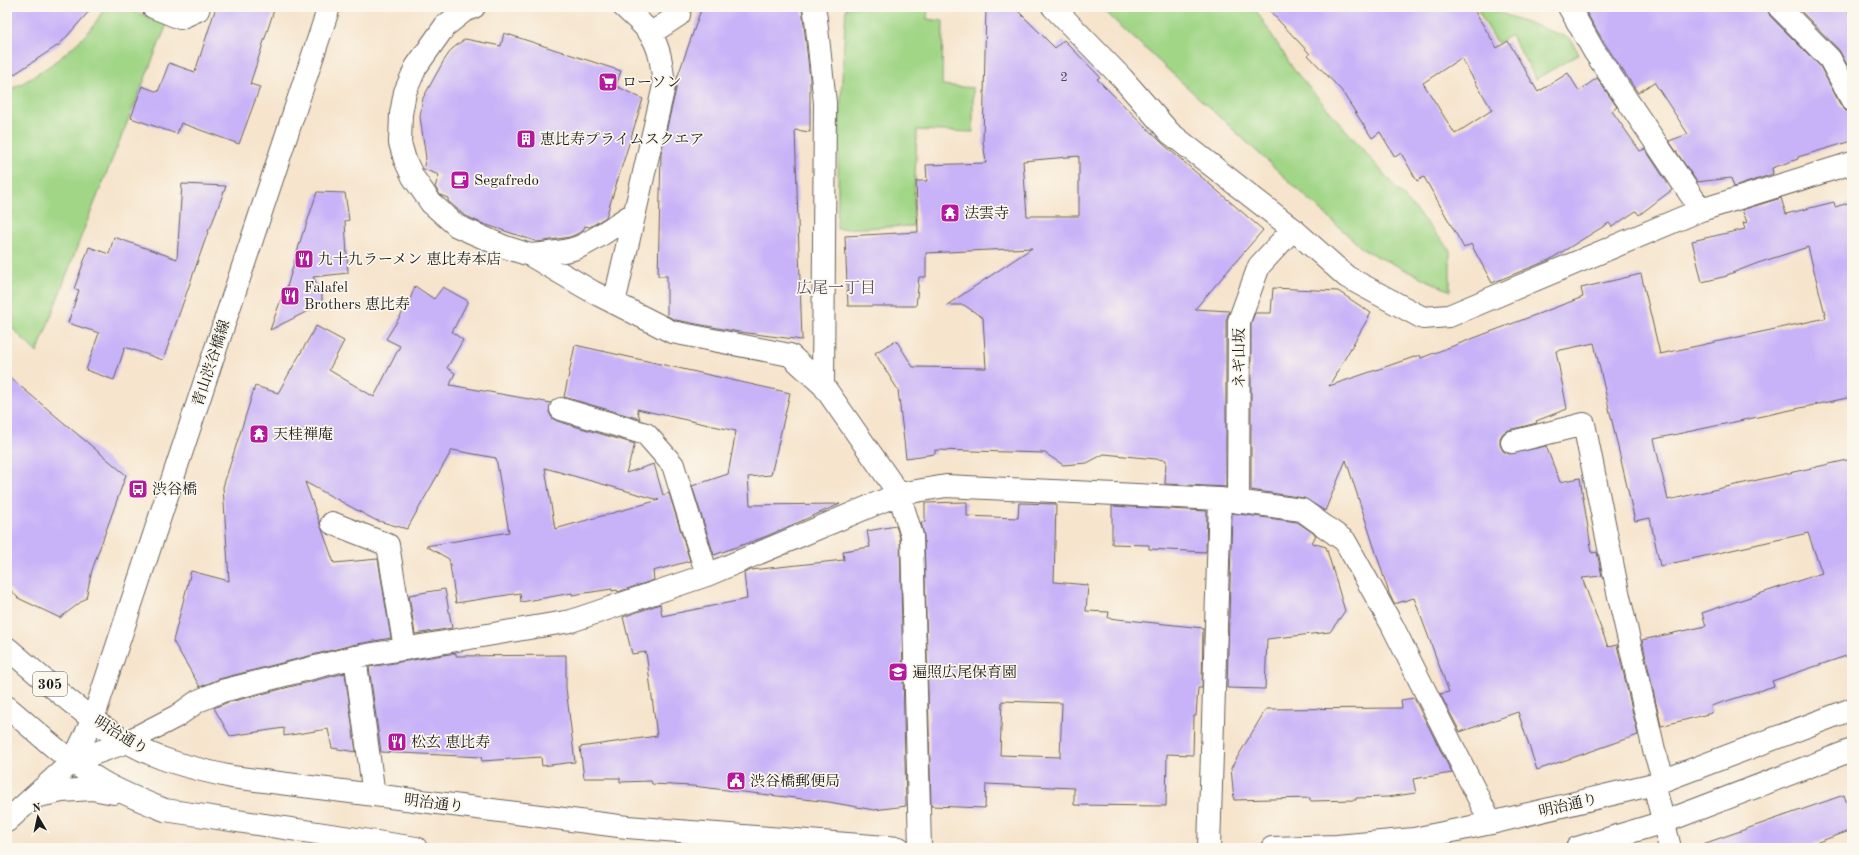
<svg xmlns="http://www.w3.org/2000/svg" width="1859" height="855" font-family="'Old Standard TT','Noto Serif JP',serif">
<rect width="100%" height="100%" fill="#fbf7ec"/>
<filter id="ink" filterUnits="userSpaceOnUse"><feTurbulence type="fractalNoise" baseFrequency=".025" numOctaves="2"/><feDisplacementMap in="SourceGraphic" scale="8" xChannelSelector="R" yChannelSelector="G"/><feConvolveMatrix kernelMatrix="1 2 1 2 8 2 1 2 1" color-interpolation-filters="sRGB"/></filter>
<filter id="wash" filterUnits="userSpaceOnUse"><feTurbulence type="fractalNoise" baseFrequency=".012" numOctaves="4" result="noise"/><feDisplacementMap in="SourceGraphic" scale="16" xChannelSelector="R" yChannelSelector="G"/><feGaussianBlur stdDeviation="0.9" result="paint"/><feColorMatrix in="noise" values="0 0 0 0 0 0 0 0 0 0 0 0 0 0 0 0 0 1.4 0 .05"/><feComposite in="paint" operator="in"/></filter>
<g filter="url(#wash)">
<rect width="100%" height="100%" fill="#f6e4cc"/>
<!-- green -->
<path fill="#a1d687" stroke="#5e7952" d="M105,7H122L167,24L82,234L37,353L7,323V91C36,78 68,54 90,30C96,23 100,15 105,7Z
M846,7H928L927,19L943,21L942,85L973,88V132L917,130L913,226L837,229L839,134Z
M1100,7H1254L1294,70L1450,250V291L1364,250Z
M1476,7H1484L1570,38L1579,54L1536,79L1511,35L1497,43Z"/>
<g id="blocks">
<!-- building -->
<path fill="#c8b2f8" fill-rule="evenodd" d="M7,7H93L60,44L7,79Z
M216,7H275L250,84L260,87L239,144L181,123L177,134L131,118L142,86L158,92L169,63L195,72Z
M702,7H802L810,78V132L795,130L802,340L739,332L676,320L667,316V276H658L661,153L676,89V81Z
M986,7H1014L1055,48L1064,40L1100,77L1097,79L1163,144L1263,230L1195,309L1229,311L1226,321V487L1165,484L1166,460L1104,454L1087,463L1063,465L1045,453L935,450V454L906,458L898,390L875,353L896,340L913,367L986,368L983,318L964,305H947L1032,248L926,253V277H919L916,306H848L845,236L918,232L916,181H927L926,165L986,163L983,141ZM1079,156V216H1027L1023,161Z
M1266,7H1472L1497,48L1508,41L1538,92L1568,73L1579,91L1597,78L1617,107L1612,111L1640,151L1645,149L1672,190L1639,215L1636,211L1612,227L1609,223L1549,260L1492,283L1471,244L1464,248L1424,177L1417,181L1401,153L1395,157L1380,132L1372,138L1341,90L1308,55L1310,54ZM1461,58L1492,110L1455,134L1423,83Z
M1583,7H1767L1770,16L1820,66L1841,106L1846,111L1852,112V141L1798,157V159L1772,168L1773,174L1734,187L1731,178L1697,182L1669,141L1688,134L1654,82L1638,93L1605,44Z
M1797,7H1847L1852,24V74L1839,50Z
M504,33L621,71L616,86L643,99L606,217L590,227L585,226L583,231L570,237L538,242L481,223L464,215L448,201V198L440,195L435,187L439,175L423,169L426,158L420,117L423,98L443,62L452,49L465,39L501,46Z
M182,184L226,186L210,229H209L163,360L125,347L114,380L86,370L99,333L68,323L79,290L74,289L89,247L109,254L114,237L177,259Z
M317,192L345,193L349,220L345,221L348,273L313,277L322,295V304L270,330L285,288L287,287L303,232H304Z
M1781,198L1786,214L1834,202L1835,207L1852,202V397L1654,439L1668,500L1852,459V654L1772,681L1774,686L1711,706L1712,713L1661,726L1642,640L1706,626L1702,613L1822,573L1808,533L1660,566L1650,518L1635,521L1594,343L1556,351L1567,409L1536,421L1537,423L1509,430L1503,433L1500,438V445L1503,451L1509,454L1546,446L1560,482L1580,478L1592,553L1597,552L1602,576L1582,578L1608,647L1617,645L1638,735L1537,770L1518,712L1460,732L1440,694L1449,692L1414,598L1394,604L1389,593L1346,460L1325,511L1304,498L1251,490V323L1255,313H1271L1273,288L1338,291L1371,313L1329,386L1420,355L1421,358L1583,297L1581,288L1641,274L1660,354L1826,318L1808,247L1758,263L1727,275V276L1702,282L1692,241L1745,229L1743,223L1747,222L1742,210Z
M415,286L434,299L443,287L468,301L452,332L463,340L447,368L455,373L450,385L551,403L549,412L552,418L557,421L635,444L626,473L654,464L663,495L669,493L690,561L653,571L654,580L618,592L617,590L612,591V589L572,595V593L521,602L520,593L456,603L449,559L426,546L509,532L496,458L452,450L407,529L375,520L305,482L334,563L378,559L391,638L352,645L219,679L200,687L173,641L191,571L229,581L223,487L255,386L278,393L316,326L344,341L329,370L374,397L400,346L386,339L409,302ZM545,468L595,482L659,500L555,529Z
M575,345L790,393L771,475L748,477L750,505L840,504L767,536L714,555L692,486L728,474L736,431L637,409L640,419L564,397Z
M7,375L126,475L92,570L86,598L60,618L18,598L7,586Z
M967,502V516L1018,518L1019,503L1056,504L1054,582L1088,585L1086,611L1109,612L1108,618L1203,628L1202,688H1198L1196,716H1194L1193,755L1167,754L1166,806L1074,805V788L986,784L985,808L931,806L924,536L921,522H925V503ZM1002,701L1062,703L1060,757L1000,755Z
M1112,506L1207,511L1206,552L1149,549V545L1112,544Z
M1232,513L1297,522L1316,535L1312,543L1326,547L1345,611L1330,632L1267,639L1265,689L1227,688Z
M896,526L900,538L906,806L874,810L829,802L692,786L652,784L651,781L620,782V778H584L580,747L657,736L646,652L632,654L623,617L660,604L662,616L747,599L744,573L751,570L844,560L843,551L870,547L867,531Z
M445,589L452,628L415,634L409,595Z
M456,653V656L566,655V688L575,762L542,766L541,757L482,761L481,757L381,752L369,667Z
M345,673L356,752L332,748L328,729L284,736V728L230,736L214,708L226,703Z
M1414,698L1452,773L1413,779L1416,793L1387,797L1356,798V800L1310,801V798L1234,800L1231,768L1266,709L1402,708L1401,700Z
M1844,795L1852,818V830L1801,848H1704L1703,844Z"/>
</g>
</g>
<g filter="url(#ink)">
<use href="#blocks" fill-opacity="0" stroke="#68625a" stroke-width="1"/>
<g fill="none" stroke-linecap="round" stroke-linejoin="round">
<!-- minor casing -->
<g stroke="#68625a" stroke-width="24">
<path id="minor" d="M153,7L180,18L198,10L199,7
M474,7L464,11L445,26L416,67L405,92L401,114L400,143L405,160L413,177L431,203L457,226L505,247L530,255L593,292L672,332L790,355L823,385
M814,7L816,19L825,103L823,385L899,494L912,536L920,848
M1053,7L1122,78L1170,133L1293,229L1347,277L1423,318L1449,316L1701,210L1852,163
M1569,7L1594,51L1701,210
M1779,7L1830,59L1852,100
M650,34L679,15L680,7
M530,255C546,253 564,253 579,247C599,238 616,224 635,213
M614,303L664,86C662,68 661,50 651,35C644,24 633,16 624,7
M561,409L646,434L673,465L707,575
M1512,442L1584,424L1618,592L1654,750L1664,780
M1238,502L1239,321L1259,266L1293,229
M332,523L388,545L405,649
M355,657L374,795
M93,719L329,7
M73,761L127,742L177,716L198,701L222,691L355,657L571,621L707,575L899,494L946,486L1220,499L1302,510L1345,541L1392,625L1491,823
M1654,784L1670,848
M1209,848L1220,499"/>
</g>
<!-- major casing -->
<g stroke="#68625a" stroke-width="24">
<path id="major" d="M7,648C54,687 106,739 164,759C186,767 209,772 232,777L627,827L899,848
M7,707C37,732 67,761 101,781C121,793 142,801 165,810L416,848
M34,797L62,791L92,789L114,793
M7,821L73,761L93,719
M1272,848L1337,846L1414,839L1491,823L1654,784L1852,709
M1577,848L1664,822L1852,750"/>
</g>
<!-- minor -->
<use href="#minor" stroke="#fff" stroke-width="22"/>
<!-- major -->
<use href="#major" stroke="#fff" stroke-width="22"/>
</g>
</g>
<!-- icons -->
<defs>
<g id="supermarket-square" transform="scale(1)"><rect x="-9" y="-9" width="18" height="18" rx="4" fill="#b5179e" stroke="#fbf7ec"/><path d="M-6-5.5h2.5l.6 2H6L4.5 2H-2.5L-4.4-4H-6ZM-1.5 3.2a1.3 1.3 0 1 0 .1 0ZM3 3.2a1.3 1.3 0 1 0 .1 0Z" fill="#fff"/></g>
<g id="building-square" transform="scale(1)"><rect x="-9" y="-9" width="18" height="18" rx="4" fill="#b5179e" stroke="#fbf7ec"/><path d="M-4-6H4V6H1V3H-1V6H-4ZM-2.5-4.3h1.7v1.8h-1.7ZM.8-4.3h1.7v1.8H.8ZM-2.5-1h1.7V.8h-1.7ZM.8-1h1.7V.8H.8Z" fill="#fff"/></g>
<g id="cafe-square" transform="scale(1)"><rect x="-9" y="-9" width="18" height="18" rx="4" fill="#b5179e" stroke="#fbf7ec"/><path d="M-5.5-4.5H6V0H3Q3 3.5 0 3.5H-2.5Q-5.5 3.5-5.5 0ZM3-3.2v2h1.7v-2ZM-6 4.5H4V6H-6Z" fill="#fff"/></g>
<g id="temple-square" transform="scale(1)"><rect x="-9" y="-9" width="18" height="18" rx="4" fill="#b5179e" stroke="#fbf7ec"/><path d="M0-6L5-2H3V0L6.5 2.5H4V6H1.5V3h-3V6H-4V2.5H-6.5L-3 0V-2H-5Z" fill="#fff"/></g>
<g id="restaurant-square" transform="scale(1)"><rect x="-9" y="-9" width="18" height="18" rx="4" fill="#b5179e" stroke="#fbf7ec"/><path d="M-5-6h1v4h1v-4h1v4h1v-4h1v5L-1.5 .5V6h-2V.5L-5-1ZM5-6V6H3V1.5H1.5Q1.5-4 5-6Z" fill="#fff"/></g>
<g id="bus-square" transform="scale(1)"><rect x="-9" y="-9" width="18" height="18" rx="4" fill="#b5179e" stroke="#fbf7ec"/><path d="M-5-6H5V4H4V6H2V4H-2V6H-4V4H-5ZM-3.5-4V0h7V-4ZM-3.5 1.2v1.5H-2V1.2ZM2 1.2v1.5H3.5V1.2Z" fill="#fff"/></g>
<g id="school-square" transform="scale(1)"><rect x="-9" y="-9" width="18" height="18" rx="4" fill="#b5179e" stroke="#fbf7ec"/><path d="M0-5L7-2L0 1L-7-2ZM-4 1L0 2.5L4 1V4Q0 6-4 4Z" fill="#fff"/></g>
<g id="civic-square" transform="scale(1)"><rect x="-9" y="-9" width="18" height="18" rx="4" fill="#b5179e" stroke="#fbf7ec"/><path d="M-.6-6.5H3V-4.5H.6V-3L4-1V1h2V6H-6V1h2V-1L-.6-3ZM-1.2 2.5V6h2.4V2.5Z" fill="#fff"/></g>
</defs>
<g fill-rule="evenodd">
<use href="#supermarket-square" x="608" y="82"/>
<use href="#building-square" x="526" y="139"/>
<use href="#cafe-square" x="460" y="180"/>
<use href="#temple-square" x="950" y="213"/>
<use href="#restaurant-square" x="304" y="259"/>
<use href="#restaurant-square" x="290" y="296"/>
<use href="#temple-square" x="259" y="434"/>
<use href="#bus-square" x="138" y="489"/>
<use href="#school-square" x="898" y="672"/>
<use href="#restaurant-square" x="397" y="742"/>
<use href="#civic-square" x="736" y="781"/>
</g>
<g text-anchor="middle" stroke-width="3.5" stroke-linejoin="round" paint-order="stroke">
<!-- number labels -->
<g font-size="13" fill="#474253">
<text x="1064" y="81">2</text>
</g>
<!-- shield labels -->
<rect fill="#fbf7ec" stroke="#5f5e5a" stroke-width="1" x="33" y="672" width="34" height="24" rx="3"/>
<g font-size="14" font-weight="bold" fill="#1c1c1c">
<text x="50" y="689">305</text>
</g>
<!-- poi labels -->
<g font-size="15" fill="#1c1c1c" stroke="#fbf7ec" text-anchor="start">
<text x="622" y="87">ローソン</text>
<text x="540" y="144">恵比寿プライムスクエア</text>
<text x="474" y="185">Segafredo</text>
<text x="964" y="218">法雲寺</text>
<text x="318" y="264">九十九ラーメン 恵比寿本店</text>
<text x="304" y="292">Falafel<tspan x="304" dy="17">Brothers 恵比寿</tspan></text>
<text x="273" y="439">天桂禅庵</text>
<text x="152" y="494">渋谷橋</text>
<text x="912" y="677">遍照広尾保育園</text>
<text x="411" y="747">松玄 恵比寿</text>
<text x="750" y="786">渋谷橋郵便局</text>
</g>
<!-- street labels -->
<g font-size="15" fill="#1c1c1c" stroke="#fbf7ec">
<text transform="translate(1239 358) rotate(-90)" y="5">ネギ山坂</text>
<text transform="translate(211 363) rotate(-72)" y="5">青山渋谷橋線</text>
<text transform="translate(121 735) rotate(31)" y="5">明治通り</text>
<text transform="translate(434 803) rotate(7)" y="5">明治通り</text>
<text transform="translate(1568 805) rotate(-13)" y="5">明治通り</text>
</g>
<!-- neighbourhood labels -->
<g font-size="16" fill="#585069" stroke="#fbf7ec">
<text x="836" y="293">広尾一丁目</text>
</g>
</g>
<!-- margin -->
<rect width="1859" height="855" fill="none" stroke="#fbf7ec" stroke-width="24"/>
<!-- north arrow -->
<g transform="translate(38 817) rotate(351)" stroke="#fbf7ec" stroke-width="3" paint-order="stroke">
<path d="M0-3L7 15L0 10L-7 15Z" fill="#1c1c1c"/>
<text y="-6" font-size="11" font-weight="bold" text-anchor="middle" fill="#1c1c1c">N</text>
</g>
</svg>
